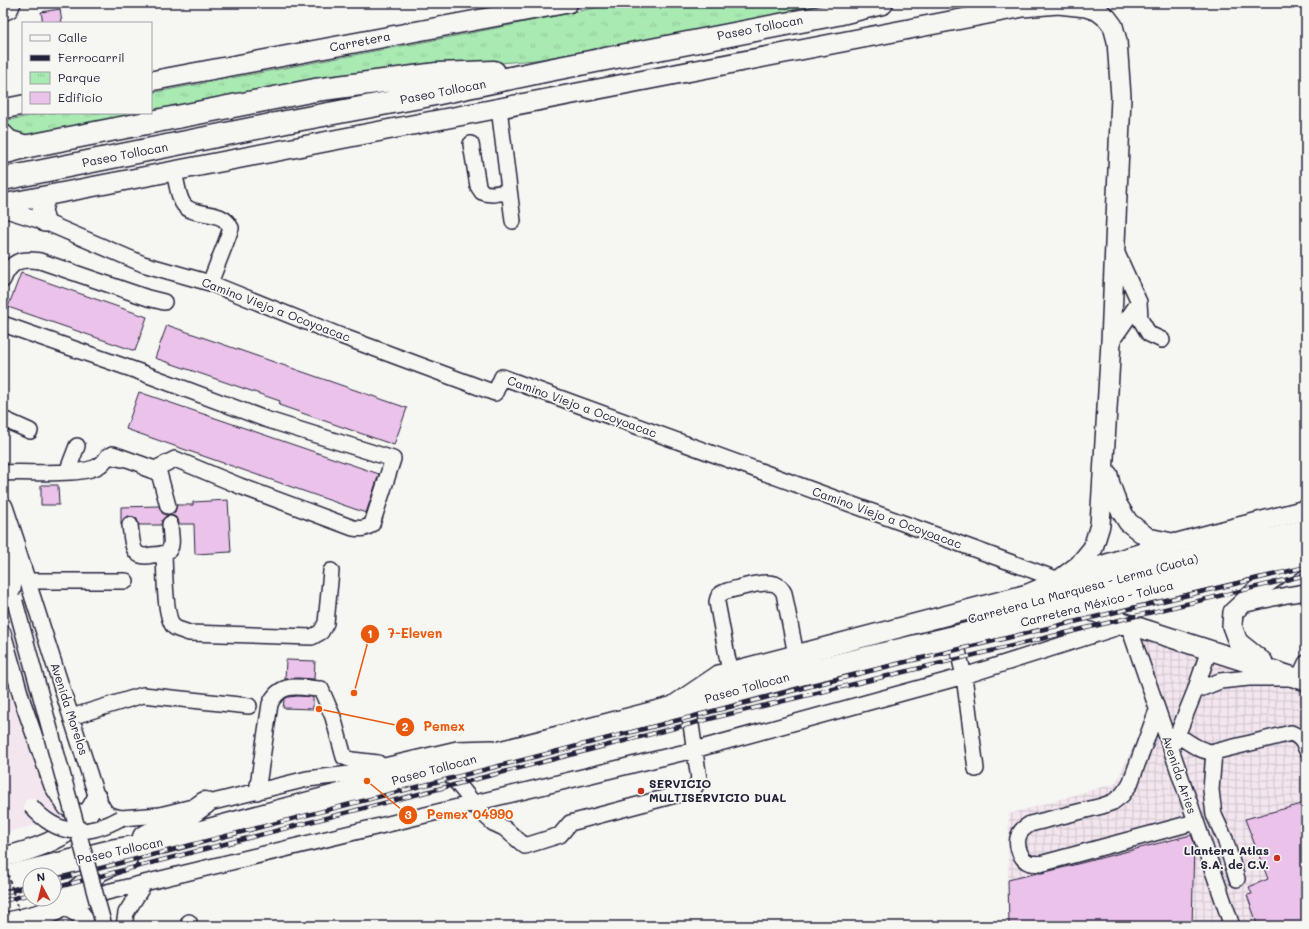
<svg xmlns="http://www.w3.org/2000/svg" width="1309" height="929" font-family="Mali,sans-serif">
<defs>
<pattern id="industrial-grid" width="8" height="8" patternUnits="userSpaceOnUse"><rect width="8" height="8" fill="#f3e6ef"/><path d="M0 4h8M4 0v8" fill="none" stroke="#d0c5ce"/></pattern>
<pattern id="park-tufts" width="24" height="20" patternUnits="userSpaceOnUse"><rect width="24" height="20" fill="#a9e9b2"/><path d="M3 7l-1-3M5 7V3M7 7l1-3M15 17l-1-3M17 17v-4M19 17l1-3" fill="none" stroke="#91c89a"/></pattern>
</defs>
<rect width="100%" height="100%" fill="#f6f6f2"/>
<filter id="ink" filterUnits="userSpaceOnUse"><feTurbulence type="fractalNoise" baseFrequency=".025" numOctaves="2"/><feDisplacementMap in="SourceGraphic" scale="8" xChannelSelector="R" yChannelSelector="G"/><feConvolveMatrix kernelMatrix="1 2 1 2 8 2 1 2 1" color-interpolation-filters="sRGB"/></filter>
<g filter="url(#ink)">
<!-- built -->
<path fill="#f3e6ef" d="M3,553L76,815L3,833Z"/>
<!-- industrial -->
<path fill="url(#industrial-grid)" d="M1128,624L1236,662L1306,693V926H1240Z
M1157,710L1239,926H1009L1008,880L1009,814L1116,783L1131,751Z"/>
<!-- park -->
<path fill="url(#park-tufts)" stroke="#668676" d="M619,3H871L535,60L489,64L3,149V121L47,113H151V93L466,34Z"/>
<!-- building -->
<path fill="#ebc2e9" stroke="#22223b" d="M60,9L62,23H43L41,12Z
M21,273L147,317L135,351L8,307Z
M167,325L407,408L394,445L279,405L280,401L155,358Z
M139,392L379,474L366,513L126,429Z
M41,485H58L59,505H41Z
M228,500L231,552L195,554L194,524H179L178,519L174,516L169,515L165,517L162,520L161,525H139L137,519L133,517L128,516L124,518L121,525V507L159,506L162,513L165,515H170L175,512L177,505H193V502Z
M286,660L315,661L314,679L298,678L285,679Z
M298,696L313,697V709L283,708L284,700L285,699L288,697Z
M1306,803V926H1258L1247,895L1252,894L1249,887L1268,879L1245,819Z
M1191,835L1194,842L1192,926H1009L1008,880L1038,873H1042Z"/>
<g fill="none" stroke-linecap="round" stroke-linejoin="round">
<!-- minor casing -->
<g stroke="#22223b" stroke-width="18">
<path id="minor" d="M3,13L10,10L13,3
M499,108L513,221
M471,144L478,186L482,192C491,196 500,193 509,191
M176,181C178,189 179,199 184,205C194,218 222,208 231,228L226,242L210,283
M3,209L45,222L143,264L210,283L341,336L495,393L502,377L1059,580
M1115,249L1139,302L1140,319L1149,334L1162,340
M3,280C10,261 21,258 40,261L148,298L164,302
M3,324L140,372L265,419L393,459L372,524C366,529 361,529 353,528L240,486L175,459L155,469L113,454
M1111,342L1139,302
M3,419L30,431
M145,468L159,473L168,506
M67,472L77,446
M3,473C25,471 83,477 100,465C103,463 106,459 108,456L122,459
M130,525C131,532 132,549 137,553C141,557 148,556 152,555C177,554 171,544 170,524
M17,548L97,798L104,810L109,815L121,818L160,815L307,779L350,774L457,749L493,748
M164,555C165,570 164,617 174,627C178,630 185,631 189,633L312,637L321,632L326,623L331,571
M28,581H126
M1242,605L1287,595L1306,592
M3,633L22,700L52,786L66,808L80,812
M955,638L964,676L976,769
M730,672L717,602C718,595 721,593 727,591C739,588 764,580 775,584C780,586 782,589 784,593L796,655
M1195,691L1220,681L1249,678H1299L1306,663
M1157,710L1130,784L1122,795L1113,802L1102,806L1030,824C1026,827 1021,829 1019,835C1015,844 1020,860 1030,863C1033,864 1037,863 1040,864L1195,822
M71,717L143,695L249,706
M1177,735C1189,742 1200,752 1214,752L1291,733C1299,736 1304,741 1306,749
M1174,743L1195,691L1209,650
M1214,752L1211,790L1214,815L1225,839L1237,879
M444,767L480,811L493,823L504,828L525,846L560,835L570,823L683,793L694,789L699,779L688,704
M257,792L270,704C281,680 300,688 321,689L333,717L344,757L352,760L378,763
M66,906L107,892L694,750L964,676L1128,624L1232,926
M189,922V926
M124,926L126,913L144,884"/>
</g>
<!-- major casing -->
<g stroke="#22223b" stroke-width="22">
<path id="major" d="M151,81L568,3
M3,109L23,105
M3,134L9,140L29,146
M3,204L1023,7L1058,4L1086,7L1098,11L1107,18L1113,26L1117,41L1121,97L1111,342L1100,525L1093,548L1079,565L1059,580
M45,222L42,210L46,196
M1108,475L1110,484L1117,504L1128,522L1148,538L1172,543
M3,507L15,543V557L11,589
M1081,607L1128,624L1306,681
M1263,662L1238,642L1232,626L1233,612L1258,589L1306,554
M676,704L719,675L1028,594C1117,555 1212,534 1306,510
M3,857C30,851 61,841 81,821C88,815 93,806 97,798
M66,906L80,914L89,926"/>
</g>
<!-- highway casing -->
<g stroke="#22223b" stroke-width="25">
<path id="highway" d="M3,153L29,146L315,90L437,74L494,72
M3,179L291,121L425,96L549,70L837,14L882,3
M1018,607L1228,550L1306,531
M144,837L181,820L205,803
M3,878L116,850L164,842L444,767L688,704L800,674L1306,553
M42,915L62,902L82,887L99,870L126,858
M3,925L42,915L56,909"/>
</g>
<!-- minor -->
<use href="#minor" stroke="#f6f6f2" stroke-width="15"/>
<!-- major -->
<use href="#major" stroke="#f6f6f2" stroke-width="19"/>
<!-- highway -->
<use href="#highway" stroke="#f6f6f2" stroke-width="22"/>
<!-- rail casing -->
<g stroke="#22223b" stroke-width="4.5">
<path id="rail" d="M54,880L901,663L1306,567
M54,888L721,716L1306,575
M3,893L30,886
M3,901L30,894"/>
</g>
<!-- rail -->
<use href="#rail" stroke="#f6f6f2" stroke-width="3" stroke-dasharray="9" stroke-linecap="butt"/>
<!-- minor-bridge casing -->
<g stroke="#22223b" stroke-width="18" stroke-linecap="butt">
<path id="minor-bridge" d="M15,602L104,926
M31,806C58,837 87,837 121,818"/>
</g>
<!-- path-bridge -->
<path stroke="#22223b" stroke-width="2" stroke-dasharray="3 3" stroke-linecap="butt" d="M3,857L18,910"/>
<!-- minor-bridge -->
<use href="#minor-bridge" stroke="#f6f6f2" stroke-width="15"/>
</g>
</g>
<!-- markers -->
<g fill="#c8321e" stroke="#f6f6f2" stroke-width="1.5">
<circle cx="641" cy="791" r="4"/>
<circle cx="1277" cy="858" r="4"/>
</g>
<g text-anchor="middle" stroke-width="3.5" stroke-linejoin="round" paint-order="stroke">
<!-- street labels -->
<g font-size="12" fill="#22223b" stroke="#f6f6f2">
<text transform="translate(760 28) rotate(-11)" y="4">Paseo Tollocan</text>
<text transform="translate(360 42) rotate(-11)" y="4">Carretera</text>
<text transform="translate(443 92) rotate(-11)" y="4">Paseo Tollocan</text>
<text transform="translate(125 155) rotate(-11)" y="4">Paseo Tollocan</text>
<text transform="translate(276 310) rotate(21)" y="4">Camino Viejo a Ocoyoacac</text>
<text transform="translate(582 407) rotate(20)" y="4">Camino Viejo a Ocoyoacac</text>
<text transform="translate(887 518) rotate(20)" y="4">Camino Viejo a Ocoyoacac</text>
<text transform="translate(1083 589) rotate(-15)" y="4">Carretera La Marquesa - Lerma (Cuota)</text>
<text transform="translate(1097 604) rotate(-14)" y="4">Carretera México - Toluca</text>
<text transform="translate(747 688) rotate(-15)" y="4">Paseo Tollocan</text>
<text transform="translate(69 709) rotate(72)" y="4">Avenida Morelos</text>
<text transform="translate(434 770) rotate(-15)" y="4">Paseo Tollocan</text>
<text transform="translate(1179 775) rotate(71)" y="4">Avenida Aries</text>
<text transform="translate(120 851) rotate(-12)" y="4">Paseo Tollocan</text>
</g>
<!-- poi labels -->
<g font-size="12" font-weight="bold" fill="#22223b" stroke="#f6f6f2" text-anchor="start">
<text x="649" y="788">SERVICIO<tspan x="649" dy="14">MULTISERVICIO DUAL</tspan></text>
<text x="1269" y="855" text-anchor="end">Llantera Atlas<tspan x="1269" dy="14">S.A. de C.V.</tspan></text>
</g>
</g>
<!-- callouts -->
<path fill="none" stroke="#e8590c" stroke-width="1.5" d="M354 693L370 634M319 709L405 727M367 781L408 815"/>
<g fill="#e8590c" stroke="#f6f6f2" stroke-width="1.5">
<circle cx="354" cy="693" r="4"/>
<circle cx="319" cy="709" r="4"/>
<circle cx="367" cy="781" r="4"/>
<circle cx="370" cy="634" r="10"/>
<circle cx="405" cy="727" r="10"/>
<circle cx="408" cy="815" r="10"/>
</g>
<g font-size="12" text-anchor="middle" font-weight="bold" fill="#fff">
<text x="370" y="638">1</text>
<text x="405" y="731">2</text>
<text x="408" y="819">3</text>
</g>
<g font-size="13" text-anchor="middle" font-weight="bold" fill="#e8590c" stroke="#f6f6f2" stroke-width="3.5" stroke-linejoin="round" paint-order="stroke">
<text x="415" y="638">7-Eleven</text>
<text x="444" y="731">Pemex</text>
<text x="470" y="819">Pemex 04990</text>
</g>
<!-- margin -->
<rect width="1309" height="929" fill="none" stroke="#f6f6f2" stroke-width="16"/>
<rect x="8" y="8" width="1293" height="913" fill="none" stroke="#22223b" stroke-width="1.5" filter="url(#ink)"/>
<!-- legend -->
<rect x="22" y="22" width="130" height="92" fill="#f6f6f2" stroke="#a1a1a9"/>
<rect x="30" y="35" width="20" height="6" fill="#f6f6f2" stroke="#a1a1a9"/>
<text x="58" y="42" font-size="12" fill="#22223b">Calle</text>
<rect x="30" y="55" width="20" height="6" fill="#22223b" stroke="#a1a1a9"/>
<text x="58" y="62" font-size="12" fill="#22223b">Ferrocarril</text>
<rect x="30" y="72" width="20" height="12" fill="url(#park-tufts)" stroke="#a1a1a9"/>
<text x="58" y="82" font-size="12" fill="#22223b">Parque</text>
<rect x="30" y="92" width="20" height="12" fill="#ebc2e9" stroke="#a1a1a9"/>
<text x="58" y="102" font-size="12" fill="#22223b">Edificio</text>
<!-- north arrow -->
<g transform="translate(42 887) rotate(353)"><circle r="19" fill="#f6f6f2" stroke="#a1a1a9"/>
<path d="M0-3L7 15L0 10L-7 15Z" fill="#c8321e"/>
<text y="-6" font-size="11" font-weight="bold" text-anchor="middle" fill="#22223b">N</text>
</g>
</svg>
